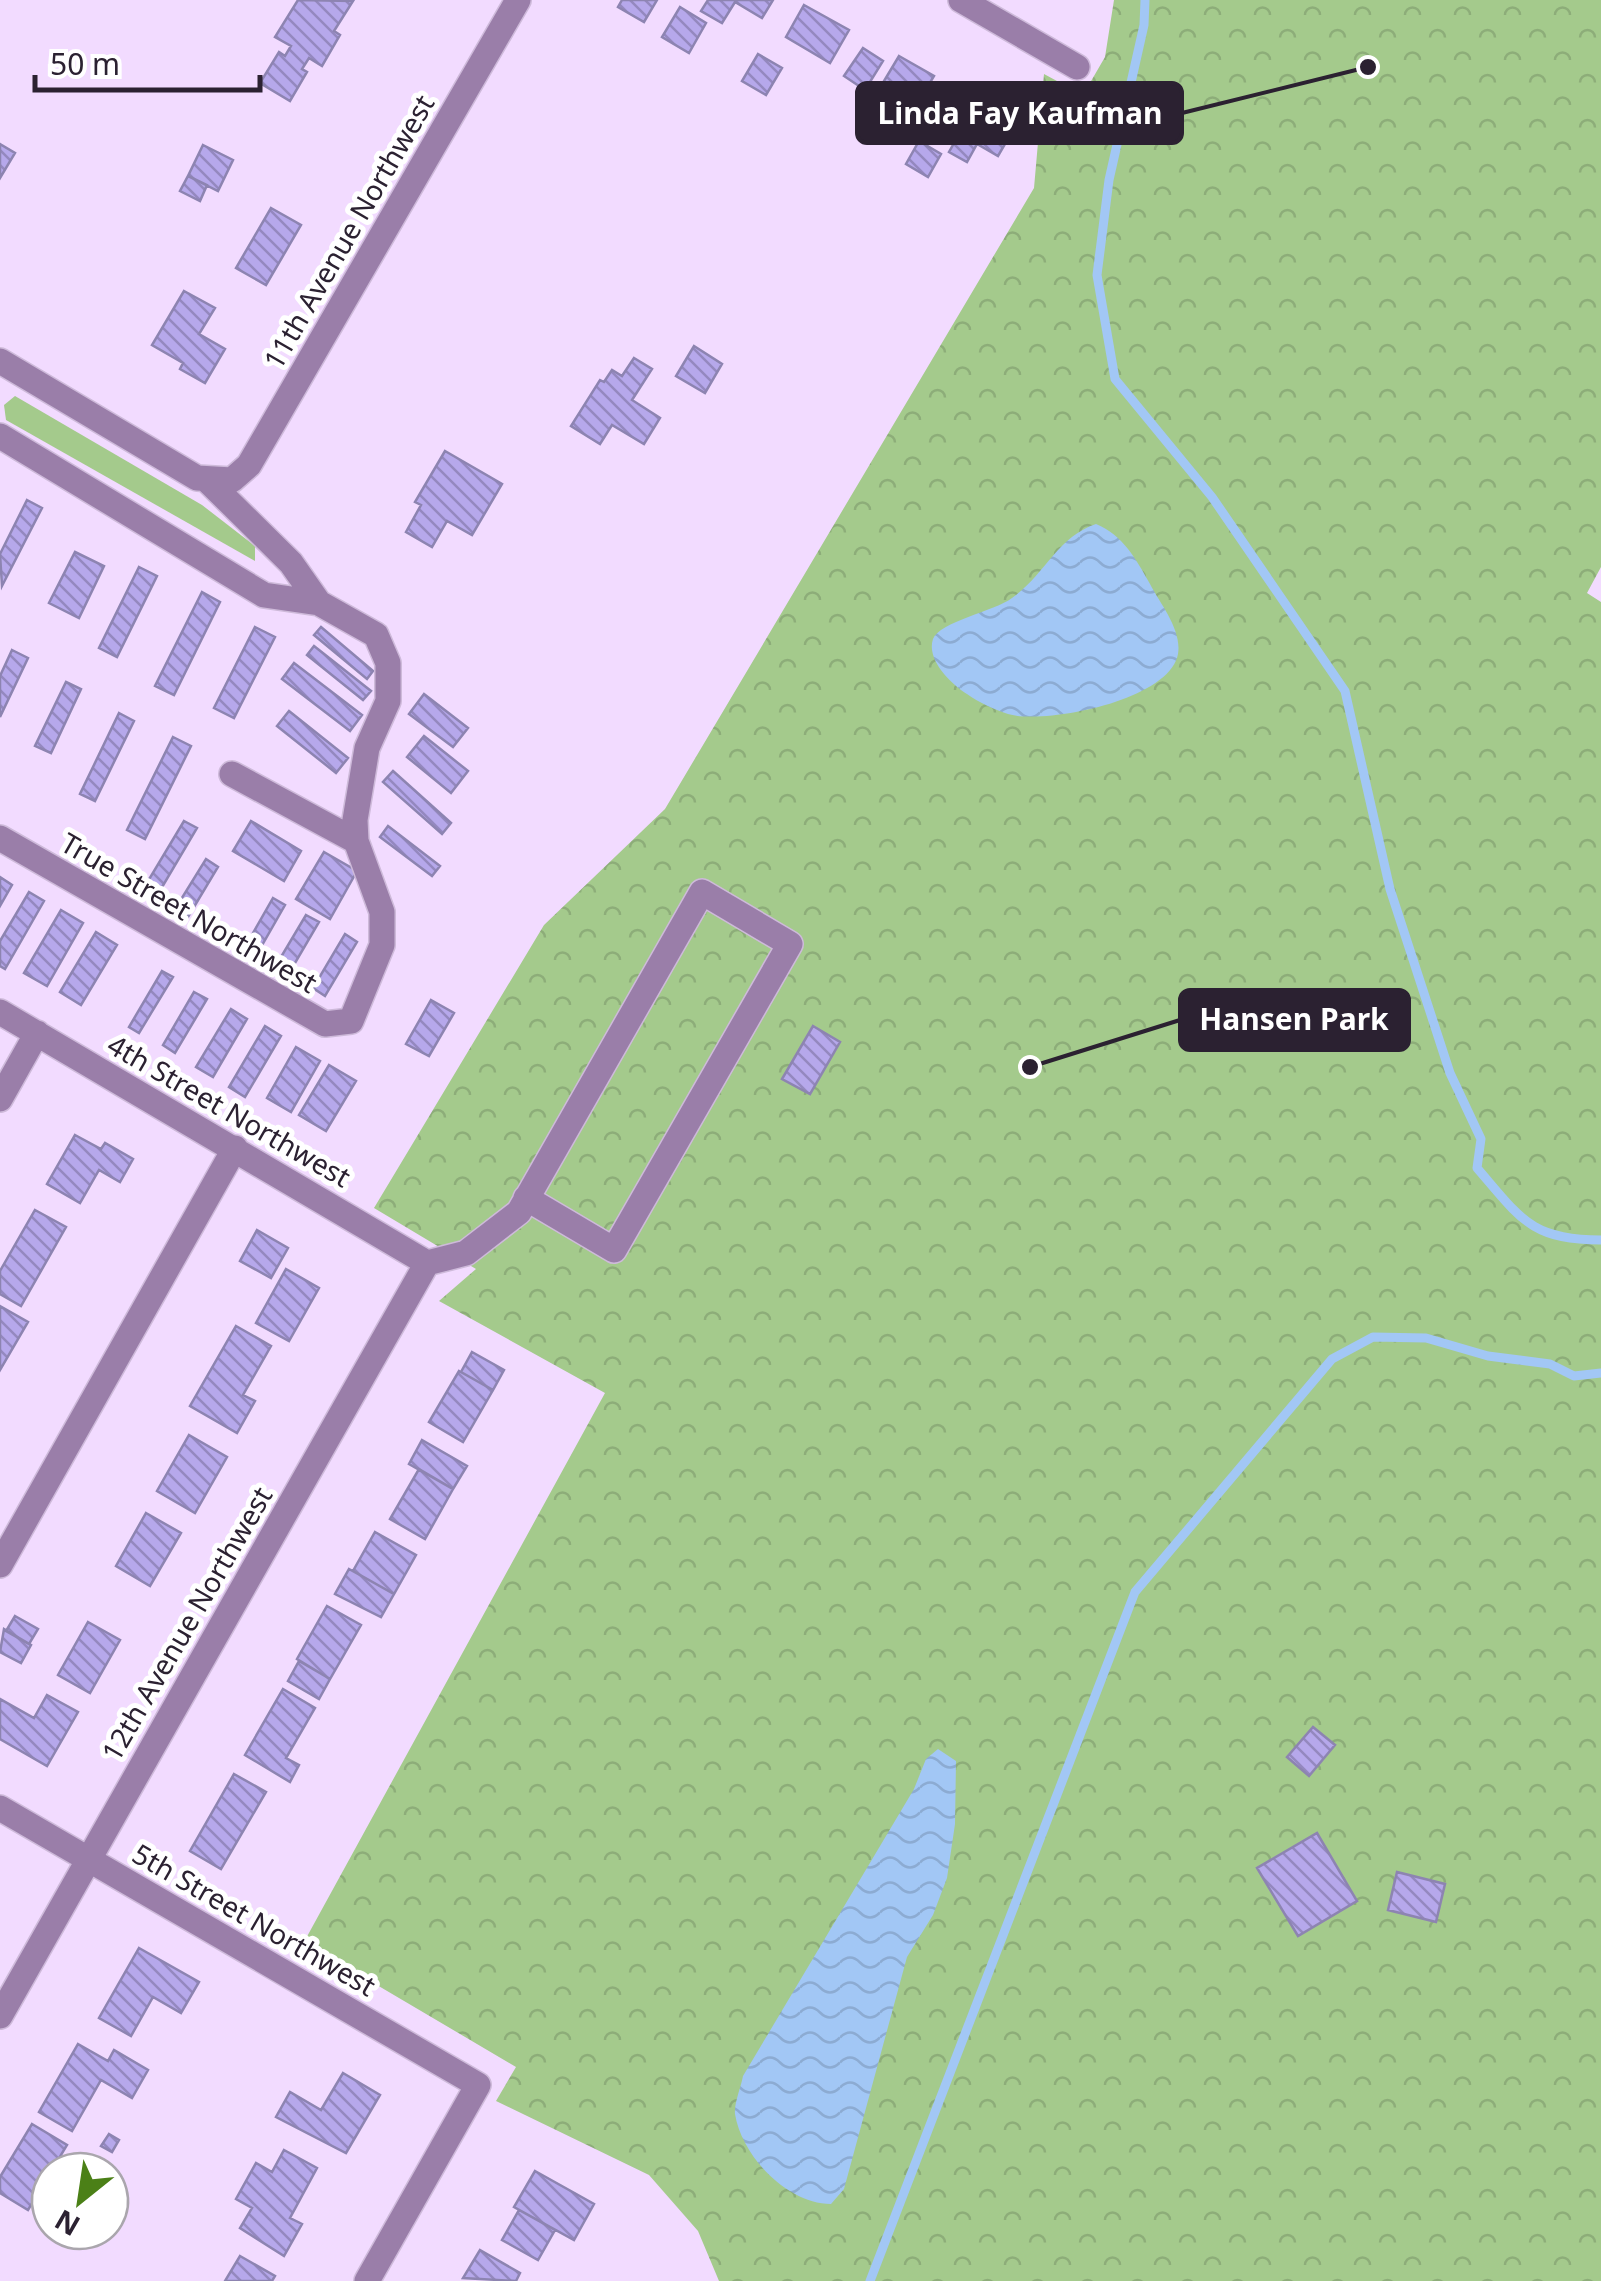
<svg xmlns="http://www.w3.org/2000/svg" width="1601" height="2281" font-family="'Noto Sans',sans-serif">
<defs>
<pattern id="forest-crowns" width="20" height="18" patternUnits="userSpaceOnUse" patternTransform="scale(2.5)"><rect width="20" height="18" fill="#a4ca8c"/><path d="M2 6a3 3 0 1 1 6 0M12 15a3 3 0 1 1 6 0" fill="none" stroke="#8dad79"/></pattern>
<pattern id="water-waves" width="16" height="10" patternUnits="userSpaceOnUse" patternTransform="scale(2.5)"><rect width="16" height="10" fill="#a2c7f5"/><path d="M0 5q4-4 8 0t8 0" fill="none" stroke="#8cabd2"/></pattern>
<pattern id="building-back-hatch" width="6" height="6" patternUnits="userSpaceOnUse" patternTransform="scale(2.5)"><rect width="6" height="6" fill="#b6a8eb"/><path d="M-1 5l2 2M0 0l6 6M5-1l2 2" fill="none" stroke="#9488bf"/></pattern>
</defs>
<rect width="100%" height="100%" fill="#f2dbff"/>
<!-- green -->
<path fill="#a4ca8c" d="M15,396L202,505L255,546V561L6,420L4,405Z"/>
<!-- forest -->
<path fill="url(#forest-crowns)" d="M1114,0H1601V567L1587,593L1601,602V2281H719L698,2231L649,2175L496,2101L516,2067L304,1942L605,1393L439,1301L476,1269L374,1208L544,925L665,809L1034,188L1044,74L1083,95L1105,57Z"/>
<!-- water -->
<path fill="url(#water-waves)" d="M1096,524C1123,535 1136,559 1150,584C1161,605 1182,630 1178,654C1170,700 1046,725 1008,714C995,710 978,702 967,694C951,684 926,660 933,639C939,622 995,611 1012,598C1045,575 1057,537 1096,524Z
M938,1749L956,1761L955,1824L947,1878L933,1915L907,1957L844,2189L831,2204C788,2204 742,2157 735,2114C734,2103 741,2087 743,2076L914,1789L926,1759Z"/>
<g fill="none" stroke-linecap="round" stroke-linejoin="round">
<!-- stream -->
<path stroke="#a2c7f5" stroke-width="9" d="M1145,0L1144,25L1109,180L1097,275L1115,379L1212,497L1345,691L1390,889L1450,1073L1481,1139L1477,1168C1521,1219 1531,1240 1601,1240
M870,2281L1135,1592L1332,1359L1373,1337L1426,1338L1488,1356L1550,1364L1574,1376L1601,1373"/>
</g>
<!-- building -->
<path fill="url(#building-back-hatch)" stroke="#8d84b1" stroke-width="2.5" d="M298,0L353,1L334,31L340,35L322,66L309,58L302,69L307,72L290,101L260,83L279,52L285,56L291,46L275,37Z
M622,0H657L644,22L618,7Z
M708,0H773L762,18L735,2L722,23L701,11Z
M804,5L849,30L830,63L786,37Z
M680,7L706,23L689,53L662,37Z
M863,48L883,61L865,90L844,76Z
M758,54L782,68L766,95L742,81Z
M899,56L934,76L916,106L881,86Z
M977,103L1016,125L998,156L977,144L967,162L949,152Z
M919,141L941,154L928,177L906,164Z
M0,144L15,153L0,178Z
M203,145L233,160L218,191L188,176Z
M188,176L207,185L200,201L180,191Z
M271,208L301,225L266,285L236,268Z
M184,291L215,308L199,334L225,349L205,383L180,369L183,363L152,345Z
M694,346L722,364L705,393L676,376Z
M634,358L652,369L632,400L660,418L644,444L612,425L600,444L571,426L600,380L604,382L612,370L622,376Z
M445,451L502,484L472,535L447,521L432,547L406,532L421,505L415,502Z
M27,500L42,508L2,586L0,554Z
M75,552L104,566L79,618L49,603Z
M139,567L157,576L117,657L99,648Z
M202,592L220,602L174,695L155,686Z
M255,627L275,637L234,718L214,708Z
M321,627L373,671L367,679L314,635Z
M314,646L371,691L363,700L307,655Z
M12,650L28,658L0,717V676Z
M294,663L362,715L350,731L282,679Z
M66,682L81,689L51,753L35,746Z
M424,694L468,728L453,747L409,714Z
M289,711L348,758L336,773L277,726Z
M119,713L134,721L95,801L80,794Z
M424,736L468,771L451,793L407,757Z
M173,737L191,746L145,839L127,830Z
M393,771L451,823L442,834L383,782Z
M184,821L197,828L158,894L145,886Z
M251,821L301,851L284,881L233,851Z
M388,826L440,866L432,876L380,837Z
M324,852L357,871L330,919L296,899Z
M206,859L218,867L188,917L175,909Z
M0,877L12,885L0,906Z
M29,892L44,901L5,969L0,966V941Z
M273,898L285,905L257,954L245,947Z
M61,910L83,923L47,986L24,973Z
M306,915L319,922L288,975L275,967Z
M96,932L117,945L81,1005L60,992Z
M345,934L357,942L325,996L313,988Z
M162,971L173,977L139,1033L129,1027Z
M194,992L207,999L175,1053L163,1045Z
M431,1000L454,1013L429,1056L406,1044Z
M231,1009L247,1019L213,1077L196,1067Z
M265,1026L281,1036L245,1097L229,1087Z
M813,1026L840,1042L810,1094L782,1079Z
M296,1047L320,1061L291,1112L267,1098Z
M329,1065L356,1081L326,1131L299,1115Z
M75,1135L101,1149L105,1143L133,1159L120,1182L99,1170L80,1203L47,1184Z
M35,1210L66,1227L21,1306L0,1294V1271Z
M257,1230L288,1248L271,1278L240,1261Z
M286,1269L319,1288L289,1341L256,1323Z
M0,1306L28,1322L0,1370Z
M236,1326L271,1346L243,1395L255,1401L237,1433L190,1406Z
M472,1352L504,1370L493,1390L461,1372Z
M459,1371L493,1390L463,1442L429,1422Z
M189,1435L227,1457L195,1513L157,1491Z
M422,1440L467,1466L453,1489L409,1464Z
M419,1469L453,1489L425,1539L390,1519Z
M146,1513L181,1533L150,1586L116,1566Z
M375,1532L416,1555L394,1594L353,1571Z
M349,1569L394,1594L381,1617L335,1594Z
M327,1606L361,1625L330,1679L297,1659Z
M15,1616L38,1629L29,1644L6,1631Z
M88,1622L120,1640L90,1693L58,1675Z
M4,1629L31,1645L21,1663L0,1652Z
M299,1661L330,1679L319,1699L288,1681Z
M283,1689L315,1708L286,1758L299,1765L290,1782L245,1755Z
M47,1695L78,1712L47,1766L0,1739V1699L34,1718Z
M1313,1727L1335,1745L1309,1776L1287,1757Z
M234,1774L266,1792L221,1869L190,1851Z
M1317,1833L1357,1901L1298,1936L1257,1868Z
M1397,1872L1445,1884L1436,1922L1388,1910Z
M139,1948L199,1982L181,2013L153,1997L131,2036L99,2018Z
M78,2044L108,2061L114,2050L148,2070L132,2098L101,2080L72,2131L39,2112Z
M343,2073L380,2095L346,2153L276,2117L290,2092L321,2110Z
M32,2124L67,2145L28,2210L0,2193V2177Z
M109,2134L119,2140L112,2152L101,2146Z
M284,2150L317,2168L290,2218L302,2224L284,2256L240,2228L252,2208L236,2199L256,2163L272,2172Z
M535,2171L594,2204L574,2240L514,2207Z
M519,2210L555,2230L538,2260L502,2240Z
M480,2250L520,2273L516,2281L463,2278Z
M240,2256L275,2276L272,2281H225Z"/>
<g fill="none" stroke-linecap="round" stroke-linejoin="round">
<!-- minor casing -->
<g stroke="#cebada" stroke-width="28">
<path id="minor" d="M961,0L1077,67
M0,361L197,478L232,480L249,465L518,0
M0,436L264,595L319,603L376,635L388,663V701L367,748L355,820L356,841L382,912V945L351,1021L325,1024L0,838
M208,481L291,563L319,603
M232,774L356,841
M0,1012L427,1263
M0,1099L37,1033
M427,1263L466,1253L519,1212L702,892L790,944L614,1250L526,1198
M0,1565L235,1148
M0,1808L478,2085L367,2281
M0,2016L427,1263"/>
</g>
<!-- minor -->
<use href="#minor" stroke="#9a7ea9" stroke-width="25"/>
</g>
<g text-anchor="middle" stroke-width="10" stroke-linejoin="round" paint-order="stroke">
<!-- street labels -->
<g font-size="28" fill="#2b2131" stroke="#fff">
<text transform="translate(349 232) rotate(-60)" y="10">11th Avenue Northwest</text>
<text transform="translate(189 913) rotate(30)" y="10">True Street Northwest</text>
<text transform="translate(229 1111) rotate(30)" y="10">4th Street Northwest</text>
<text transform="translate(187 1624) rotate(-60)" y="10">12th Avenue Northwest</text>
<text transform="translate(254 1920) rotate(30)" y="10">5th Street Northwest</text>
</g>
</g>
<!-- callouts -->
<path fill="none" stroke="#2b2131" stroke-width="4" d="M1368 67L1182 113M1030 1067L1180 1020"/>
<g fill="#2b2131" stroke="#fff" stroke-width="4">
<circle cx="1368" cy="67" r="10"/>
<circle cx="1030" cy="1067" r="10"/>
</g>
<g fill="#2b2131" stroke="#2b2131" stroke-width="4">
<rect x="857" y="83" width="325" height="60" rx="10"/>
<rect x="1180" y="990" width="229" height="60" rx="10"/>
</g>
<g font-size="30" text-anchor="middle" font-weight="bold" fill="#fff">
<text x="1020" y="124">Linda Fay Kaufman</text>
<text x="1294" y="1030">Hansen Park</text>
</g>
<!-- north arrow -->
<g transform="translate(80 2201) rotate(210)"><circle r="48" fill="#ffffff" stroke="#aaa6ad" stroke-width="2.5"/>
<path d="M0-8L18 38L0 25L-18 38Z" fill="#4b8017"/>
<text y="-15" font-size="28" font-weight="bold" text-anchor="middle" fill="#2b2131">N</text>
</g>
<!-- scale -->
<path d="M35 75v15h225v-15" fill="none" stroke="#2b2131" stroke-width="5"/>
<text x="50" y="75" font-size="30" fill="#2b2131" stroke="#ffffff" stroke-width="8" paint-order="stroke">50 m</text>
</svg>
